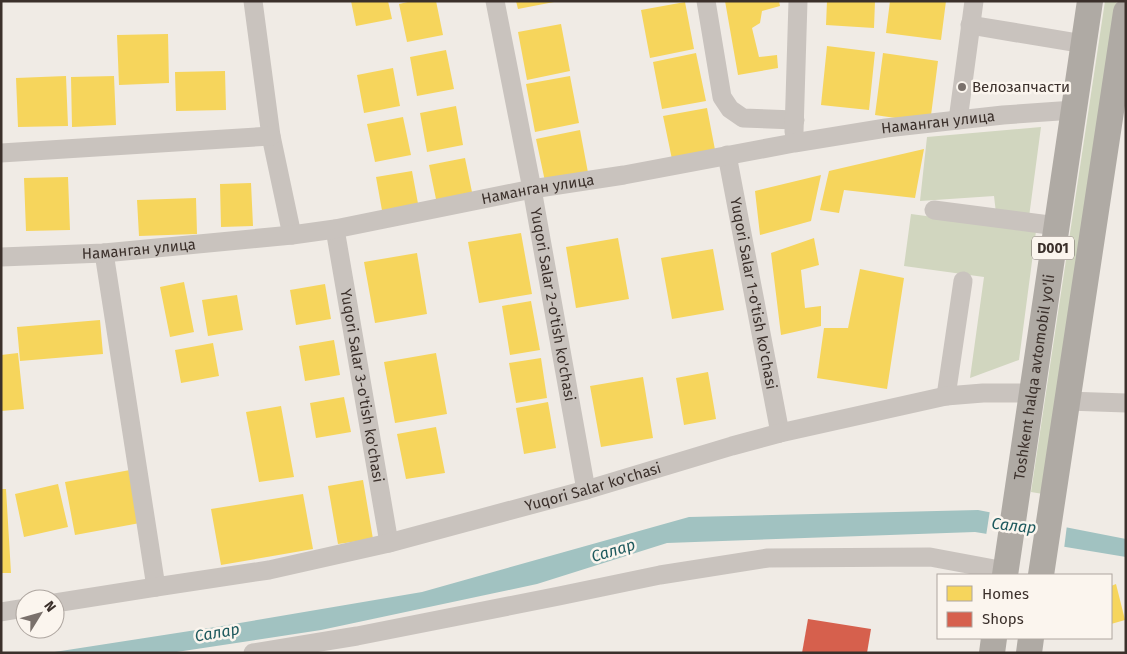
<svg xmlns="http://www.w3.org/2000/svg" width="1127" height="654" font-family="'Fira Sans',sans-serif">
<rect width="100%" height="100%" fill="#f0ebe5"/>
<!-- green -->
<path fill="#d1d6bf" d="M1105,1H1117L1043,494L1031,492Z
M1041,127L1029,217L996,213L994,196L920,201L927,137Z
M911,214L1036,231L1019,360L970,378L984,277L904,266Z"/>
<!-- water -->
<path fill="#a1c2c1" d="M978,510L1126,539V557L975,532L667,543L537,584L321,630L170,653H48L222,626L422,592L689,517Z"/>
<!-- pier -->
<path fill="#f0ebe5" d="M990,510L1067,525L1064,549L986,536Z"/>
<!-- homes -->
<path fill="#f6d55c" d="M351,1H388L392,19L356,26Z
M412,1H436L443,35L407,42L399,4Z
M516,1H554V2L518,9Z
M725,1H779L780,6L762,11L760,23L752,28L759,57L777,55L778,68L738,75Z
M827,1H875L874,28L826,25Z
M890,1H946L941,40L886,33Z
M685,2L694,49L650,58L641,10Z
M561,24L570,71L527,80L518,32Z
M168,34L169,83L119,85L117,35Z
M827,46L875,52L869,110L821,105Z
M446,50L454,89L417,96L410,57Z
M696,53L706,101L662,109L653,62Z
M883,53L938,61L930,123L875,115Z
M393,68L400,106L364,113L357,75Z
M225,71L226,110L176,111L175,72Z
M66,76L68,126L18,127L16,78Z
M114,76L116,125L72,127L71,77Z
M570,76L579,123L535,132L526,84Z
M456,106L463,145L427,152L420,113Z
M707,108L716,155L673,164L663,116Z
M403,117L411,155L375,162L367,124Z
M580,130L589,178L546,186L536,139Z
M924,149L915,198L844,190L839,213L820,210L829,171Z
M465,158L473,197L437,204L429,165Z
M412,171L419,209L383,216L376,177Z
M821,175L811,221L760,235L755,191Z
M68,177L70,230L26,231L24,178Z
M251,183L253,226L221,227L220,184Z
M196,198L197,234L139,236L137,200Z
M521,233L532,294L479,303L468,242Z
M618,238L629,299L576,308L566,247Z
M814,238L819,265L801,270L805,308L821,306V326L781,335L771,253Z
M713,249L724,310L672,319L661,258Z
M417,253L427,314L375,323L364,262Z
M860,269L904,278L887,389L817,378L824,328H848Z
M184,282L194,332L170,337L160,287Z
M325,284L331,319L296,325L290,290Z
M237,295L243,330L208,336L202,300Z
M531,301L540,350L510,355L502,306Z
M100,320L103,354L20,361L17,327Z
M334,340L340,375L305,381L299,346Z
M213,343L219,376L181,383L175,350Z
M18,353L24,409L1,411V355Z
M436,353L447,414L395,423L384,362Z
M541,358L547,398L516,403L509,363Z
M708,372L716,419L684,425L676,378Z
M643,377L653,438L601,447L590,386Z
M344,397L351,432L316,438L310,403Z
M548,402L556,448L524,454L516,408Z
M281,406L294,477L259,482L246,412Z
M436,427L445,473L406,479L397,434Z
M130,470L140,523L75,535L65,482Z
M363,480L373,539L338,544L328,486Z
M58,484L68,527L24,537L15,494Z
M1,489H6L11,573H1Z
M303,494L313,549L221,565L211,509Z
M1116,584L1125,620L1111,624V586Z"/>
<!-- shops -->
<path fill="#d6604d" d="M808,619L871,629L867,653H802Z"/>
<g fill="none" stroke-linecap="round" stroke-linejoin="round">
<!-- minor -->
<g stroke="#c9c3be" stroke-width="19">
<path d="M253,1L271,136L292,235"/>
<path id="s1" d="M495,1L532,189L586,490"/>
<path d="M706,1L722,97L730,109L743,118L795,120"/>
<path d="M970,25L1084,44"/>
<path d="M958,120L974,1"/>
<path d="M794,132L798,1"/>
<path d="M1,153L271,136"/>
<path id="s2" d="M727,155L780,433"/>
<path d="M934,210L1057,226"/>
<path id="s3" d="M335,229L389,543"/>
<path d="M104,253L156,587"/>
<path id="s4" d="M1,257L104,253L292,235L335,229L532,189L624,175L794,143L886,128L1003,115L1074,110"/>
<path d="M946,396L963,281"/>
<path d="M1067,401L1126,403"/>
<path id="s5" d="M55,603L156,587L269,570L389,543L586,490L732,446L780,433L946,396L983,393H1032"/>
<path d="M1,612L25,608"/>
<path d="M253,653L357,636L559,596L660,575L768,558L930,557L1005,571"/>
</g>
<!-- highway -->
<g stroke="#afaaa4" stroke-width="26">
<path id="s6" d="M1005,575L1090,1"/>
<path d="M1041,575L1126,12"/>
<path d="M992,653L994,638"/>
<path d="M1029,653L1031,638"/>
</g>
</g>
<!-- markers -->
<circle fill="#7a716c" stroke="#fbf5ee" stroke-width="2" cx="962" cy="87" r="5"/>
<g text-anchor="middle" stroke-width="5" stroke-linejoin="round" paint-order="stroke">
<!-- shield labels -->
<rect fill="#fbf5ee" stroke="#756b66" stroke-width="1" x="1032" y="236.5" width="42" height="23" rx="4"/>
<g font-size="14" font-weight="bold" fill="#3b302b">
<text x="1053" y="253">D001</text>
</g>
<!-- poi labels -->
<g font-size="15" fill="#3b302b" stroke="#fbf5ee" text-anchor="start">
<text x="972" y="92">Велозапчасти</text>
</g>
<!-- street labels -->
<g font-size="15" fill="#3b302b" stroke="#fbf5ee">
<text dy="5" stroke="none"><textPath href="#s4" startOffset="948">Наманган улица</textPath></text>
<text dy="5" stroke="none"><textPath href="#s4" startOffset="542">Наманган улица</textPath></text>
<text dy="5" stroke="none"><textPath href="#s4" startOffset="138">Наманган улица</textPath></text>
<text dy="5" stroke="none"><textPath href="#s2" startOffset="141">Yuqori Salar 1-o'tish ko'chasi</textPath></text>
<text dy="5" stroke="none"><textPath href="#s1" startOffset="309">Yuqori Salar 2-o'tish ko'chasi</textPath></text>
<text dy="5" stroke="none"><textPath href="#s6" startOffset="200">Toshkent halqa avtomobil yo'li</textPath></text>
<text dy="5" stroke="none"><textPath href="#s3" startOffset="159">Yuqori Salar 3-o'tish ko'chasi</textPath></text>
<text dy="5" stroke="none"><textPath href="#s5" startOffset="551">Yuqori Salar ko'chasi</textPath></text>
</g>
<!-- water labels -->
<g font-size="16" font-style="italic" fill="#1f5a5e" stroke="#fbf5ee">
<text transform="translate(1014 525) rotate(6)" y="6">Салар</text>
<text transform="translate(613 550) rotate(-17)" y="6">Салар</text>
<text transform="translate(217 632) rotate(-10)" y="6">Салар</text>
</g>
</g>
<!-- border -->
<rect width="1127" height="654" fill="none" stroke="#3b302b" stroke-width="5"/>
<!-- legend -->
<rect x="937" y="574" width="175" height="65" fill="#fbf5ee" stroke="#aea6a0"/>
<rect x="947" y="586" width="25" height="15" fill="#f6d55c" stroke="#aea6a0"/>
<text x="982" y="599" font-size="15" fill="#3b302b">Homes</text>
<rect x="947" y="612" width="25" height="15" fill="#d6604d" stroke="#aea6a0"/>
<text x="982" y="624" font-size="15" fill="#3b302b">Shops</text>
<!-- north arrow -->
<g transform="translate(40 614) rotate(53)"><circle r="24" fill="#fbf5ee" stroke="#aea6a0"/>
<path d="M0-4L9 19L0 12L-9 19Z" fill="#7a716c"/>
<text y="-8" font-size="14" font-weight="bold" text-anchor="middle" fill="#3b302b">N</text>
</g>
</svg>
